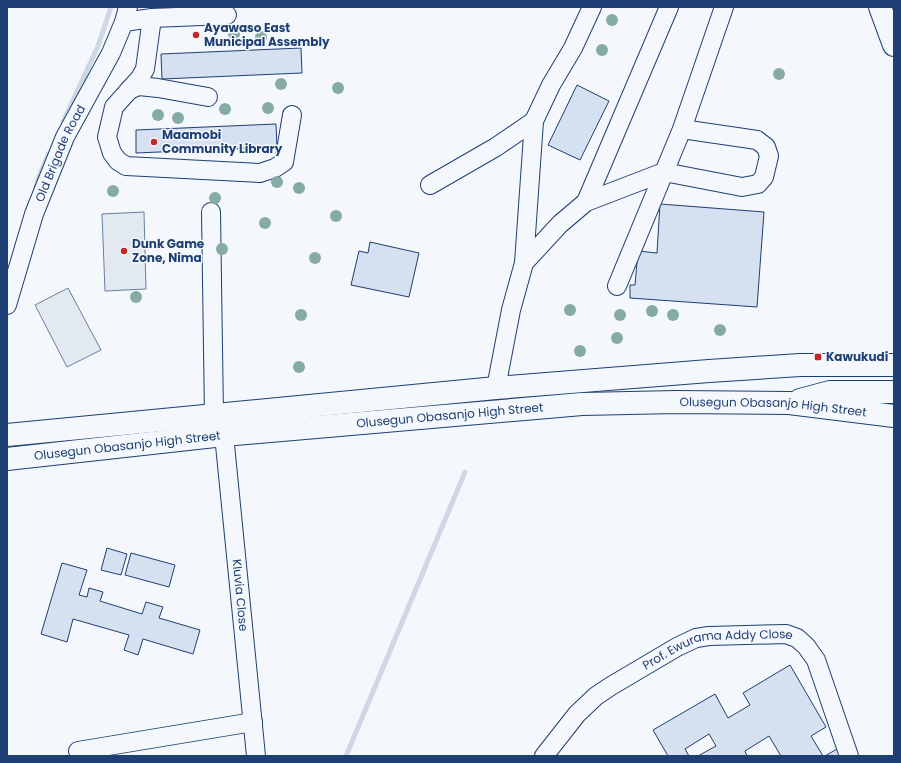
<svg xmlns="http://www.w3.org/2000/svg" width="901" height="763" font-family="Poppins,sans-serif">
<rect width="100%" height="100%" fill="#f4f7fb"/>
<!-- green -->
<path fill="#e3e9f0" stroke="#687fa3" d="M144,212L146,289L105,291L102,214Z
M68,288L101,350L67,367L35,305Z"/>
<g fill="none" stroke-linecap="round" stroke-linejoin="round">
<!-- stream -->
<path stroke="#cfd7e4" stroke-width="5" d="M63,122L98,46L111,7
M36,187L40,174L49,153
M346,756L465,472"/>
</g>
<!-- building -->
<path fill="#d5e0f0" stroke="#1d3f73" d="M301,48L302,73L162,79L161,54Z
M577,85L609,101L580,160L548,145Z
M276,124L277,147L136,153V130Z
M660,204L764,212L757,307L630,298V285H635L638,251L657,253Z
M370,242L419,253L409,297L351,285L359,251L368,253Z
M107,548L127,554L121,575L101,570Z
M131,553L175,565L169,587L125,575Z
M62,563L87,570L79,595L87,597L89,588L103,592L100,601L142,614L146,602L163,607L159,618L200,630L193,654L143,639L138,655L124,650L129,635L73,619L67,642L41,634Z
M790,665L826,727L811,736L823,756H781L769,736L745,751L747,756H698L716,746L709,734L685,749L689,756H668L653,730L715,694L728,718L750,705L743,693Z
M837,749L841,756H825Z"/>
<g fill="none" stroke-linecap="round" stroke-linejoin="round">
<!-- minor casing -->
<g stroke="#1d3f73" stroke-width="20">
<g id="minor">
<path d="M152,18L145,69L140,78L114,107L107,137L112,153L118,161L126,166L260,173L275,168L284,162L292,115"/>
<path d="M124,22L152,18L227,15"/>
<path d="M129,90L139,86L158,88L208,97"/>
<path d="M430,185L496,147L534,121"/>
<path d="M586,202L669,7"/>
<path d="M211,212L214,416"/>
<path d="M524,263L534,121L551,85L573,48L592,7"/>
<path d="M617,286L682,129L724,7"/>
<path id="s1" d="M7,305L34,214L65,137L111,53L124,22L128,7"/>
<path d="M496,388L511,310L524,263L560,224L586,202L664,172L742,187L758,184L764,177L769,156L766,147L757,140L682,129"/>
<path id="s2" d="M224,435L256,756"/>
<path d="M78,751L253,722"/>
<path id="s3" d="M544,756L577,714L596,696L611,686L677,647L696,638L709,636L786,634L797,638L806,646L816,660L849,756"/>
</g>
</g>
<!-- major casing -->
<g stroke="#1d3f73" stroke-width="24">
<g id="major">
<path d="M880,7L894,45"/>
<path d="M800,400L830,392H894"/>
<path d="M7,435L496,388L709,371L800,365H894"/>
<path id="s4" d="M7,459L224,435L582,404L676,402L789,403L894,416"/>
</g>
</g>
<!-- minor -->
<use href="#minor" stroke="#f4f7fb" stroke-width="18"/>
<!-- major -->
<use href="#major" stroke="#f4f7fb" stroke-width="22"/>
</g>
<!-- trees -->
<g fill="#86aba6">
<circle cx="612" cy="20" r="6"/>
<circle cx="234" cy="34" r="6"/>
<circle cx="261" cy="37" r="6"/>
<circle cx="602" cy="50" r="6"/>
<circle cx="779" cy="74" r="6"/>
<circle cx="281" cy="84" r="6"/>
<circle cx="338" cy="88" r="6"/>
<circle cx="268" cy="108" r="6"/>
<circle cx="225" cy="109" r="6"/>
<circle cx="158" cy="115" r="6"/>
<circle cx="178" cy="118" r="6"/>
<circle cx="277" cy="182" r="6"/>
<circle cx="299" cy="188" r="6"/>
<circle cx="113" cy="191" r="6"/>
<circle cx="215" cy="198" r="6"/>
<circle cx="336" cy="216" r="6"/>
<circle cx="265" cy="223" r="6"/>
<circle cx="222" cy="249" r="6"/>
<circle cx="315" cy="258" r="6"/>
<circle cx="136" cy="297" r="6"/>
<circle cx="570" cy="310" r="6"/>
<circle cx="652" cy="311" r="6"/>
<circle cx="301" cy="315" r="6"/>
<circle cx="620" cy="315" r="6"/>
<circle cx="673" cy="315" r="6"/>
<circle cx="720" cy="330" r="6"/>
<circle cx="617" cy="338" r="6"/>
<circle cx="580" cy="351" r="6"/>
<circle cx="299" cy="367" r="6"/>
</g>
<!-- markers -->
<g fill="#c62828" stroke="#f4f7fb" stroke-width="1.5">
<circle cx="196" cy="35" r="4"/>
<circle cx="154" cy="142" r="4"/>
<circle cx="124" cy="251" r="4"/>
<rect x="814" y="353" width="8" height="8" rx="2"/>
</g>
<g text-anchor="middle" stroke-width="3" stroke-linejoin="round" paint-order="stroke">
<!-- poi labels -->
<g font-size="12" font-weight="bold" fill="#1d3f73" stroke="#f4f7fb" text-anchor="start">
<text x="204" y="32">Ayawaso East<tspan x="204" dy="14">Municipal Assembly</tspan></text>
<text x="162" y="139">Maamobi<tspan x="162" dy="14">Community Library</tspan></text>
<text x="132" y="248">Dunk Game<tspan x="132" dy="14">Zone, Nima</tspan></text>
<text x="826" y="361">Kawukudi</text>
</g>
<!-- street labels -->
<g font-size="12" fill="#1d3f73" stroke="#f4f7fb">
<text dy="4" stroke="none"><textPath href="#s1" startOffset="161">Old Brigade Road</textPath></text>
<text dy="4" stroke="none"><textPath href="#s4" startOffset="769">Olusegun Obasanjo High Street</textPath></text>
<text dy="4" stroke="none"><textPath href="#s4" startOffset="445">Olusegun Obasanjo High Street</textPath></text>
<text dy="4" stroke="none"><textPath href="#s4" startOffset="121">Olusegun Obasanjo High Street</textPath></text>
<text dy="4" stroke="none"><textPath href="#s2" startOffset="161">Kluvia Close</textPath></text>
<text dy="4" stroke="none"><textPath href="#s3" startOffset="214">Prof. Ewurama Addy Close</textPath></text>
</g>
</g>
<!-- border -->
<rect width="901" height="763" fill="none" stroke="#1d3f73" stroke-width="16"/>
</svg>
